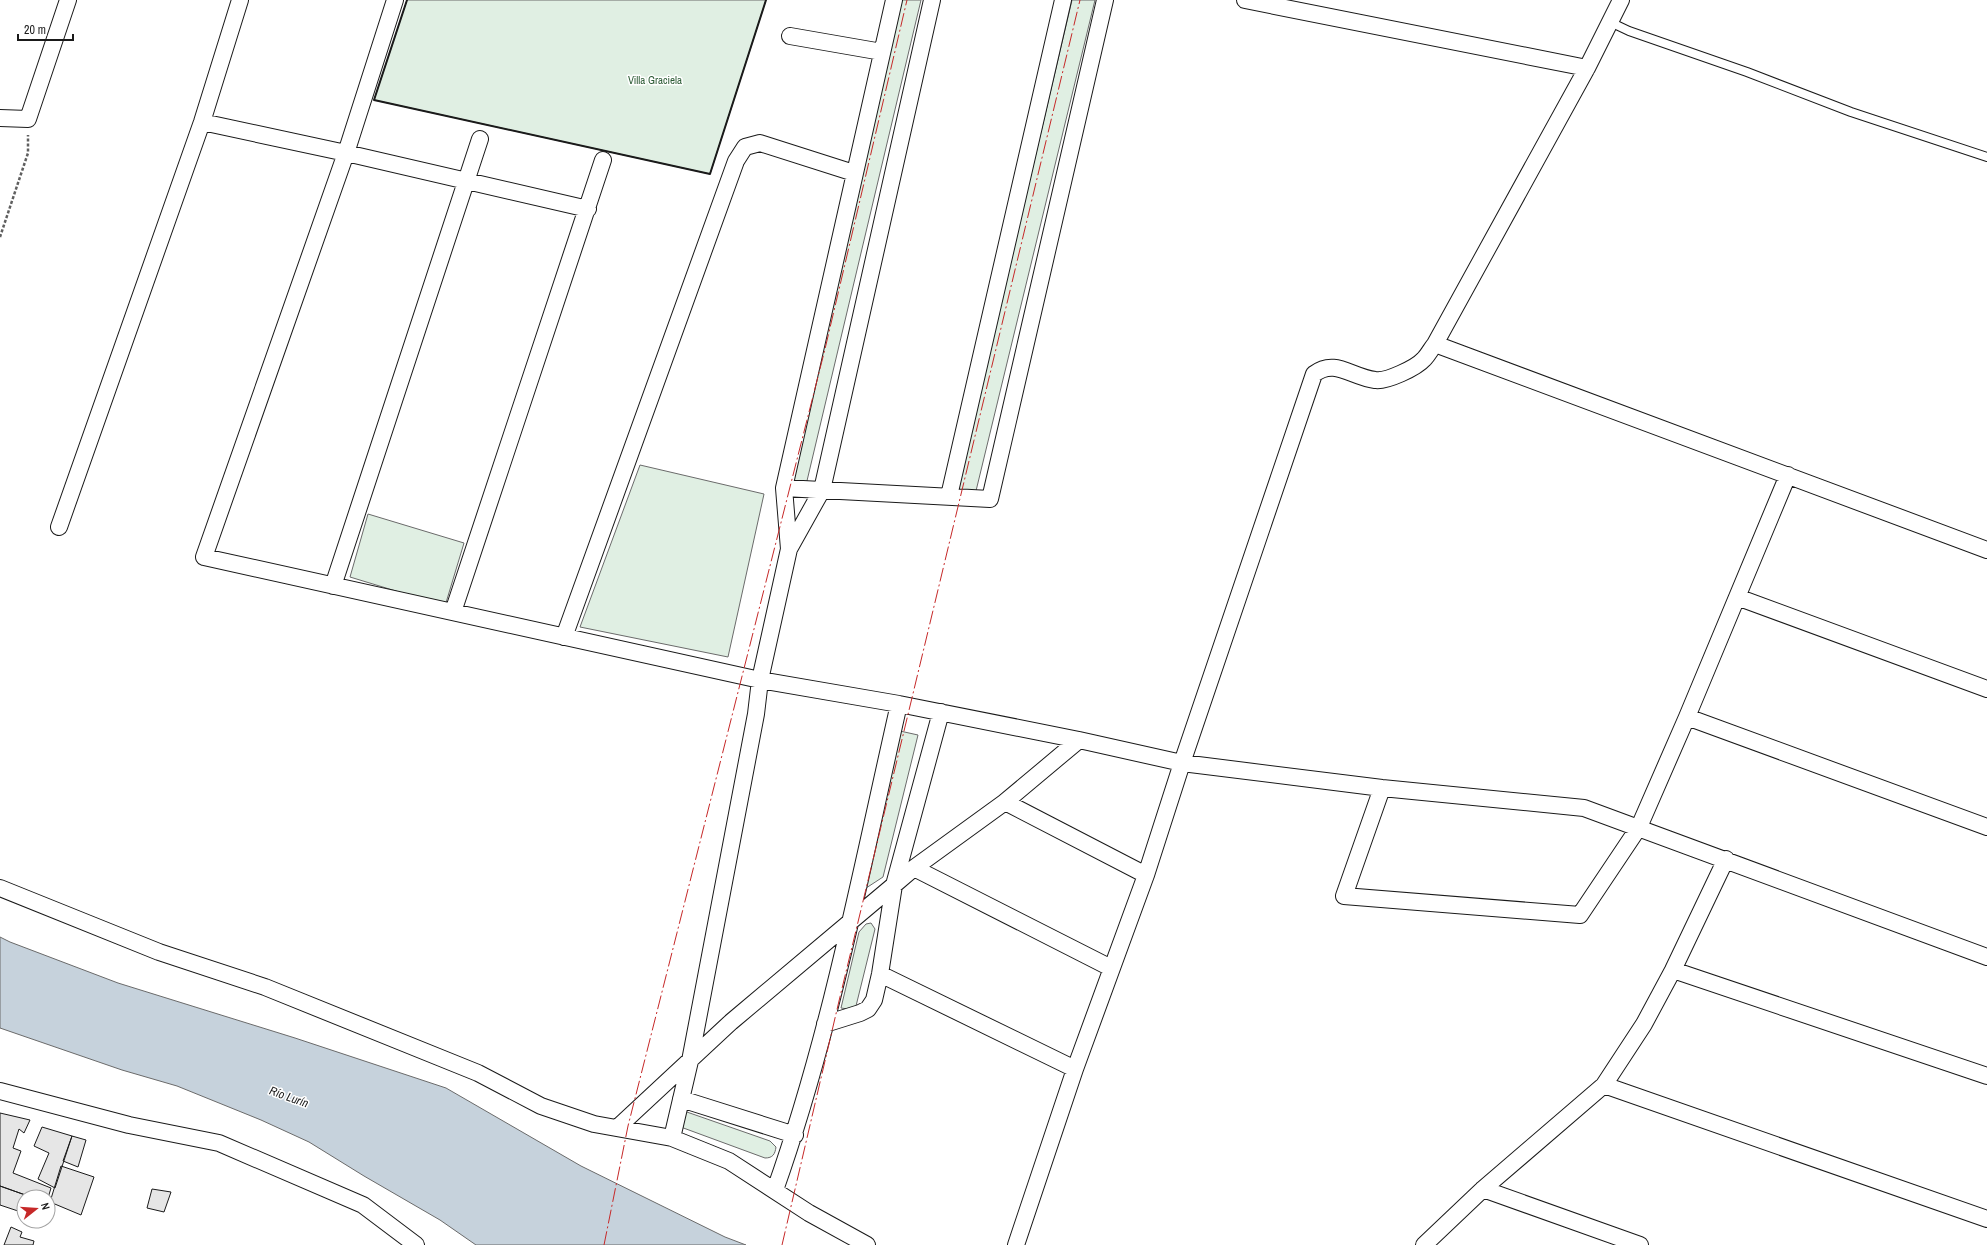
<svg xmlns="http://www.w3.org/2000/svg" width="1987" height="1245" font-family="'Archivo Narrow',sans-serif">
<rect width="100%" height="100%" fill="#fff"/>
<!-- green -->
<path fill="#e0efe3" stroke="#6a6a6a" d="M407,0H766L710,174L374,100Z
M898,0H921L806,485L789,480Z
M1072,0H1095L975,495H957L958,485Z
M640,465L764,494L728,657L580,627Z
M368,514L464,543L445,606L350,577Z
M900,731L918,735L883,877L860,892Z
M871,923L875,929L855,1010L841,1008L859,932L866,924Z
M684,1111L770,1141L776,1147C775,1154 773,1158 765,1158L678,1126Z"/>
<!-- water -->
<path fill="#c6d2dc" stroke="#6a6a6a" d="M0,937L10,942L118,983L295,1038L446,1088L581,1166L725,1237L746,1245H476L440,1220L364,1176L309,1142L261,1120L177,1086L122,1070L0,1028Z"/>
<!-- building -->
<path fill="#e6e6e6" stroke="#1a1a1a" d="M0,1113L30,1120L24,1133L19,1129L13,1148L21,1151L13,1173L51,1188L48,1198V1197H31L0,1186Z
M42,1127L72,1136L55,1188L38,1179L49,1153L34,1146Z
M72,1136L86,1140L78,1167L63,1161Z
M61,1166L94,1177L81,1215L50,1202Z
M0,1186L31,1197H24V1213L0,1205Z
M152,1189L171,1192L164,1212L147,1208Z
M11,1227L22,1232L20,1237L34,1241L33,1245H4Z"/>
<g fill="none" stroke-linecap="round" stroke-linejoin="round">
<!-- service casing -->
<g stroke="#1a1a1a" stroke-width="10">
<path id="service" d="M1610,22L1629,31L1747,72L1851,112L1987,157"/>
</g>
<!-- minor casing -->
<g stroke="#1a1a1a" stroke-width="18">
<path id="minor" d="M395,0L346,153L204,557L760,680L899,704L1079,740L1182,763L1382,788L1584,808L1987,957
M1245,0L1587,68
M790,36L882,52
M0,118L28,119L68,0
M202,122L346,153L588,209
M1435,344L1987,550
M784,488L990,499L1105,0
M949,496L1063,0
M59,527L202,122L240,0
M789,549L784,488L894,0
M333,586L480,139
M1737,597L1987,689
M453,612L603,160
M564,637L736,161L745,147L760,143L854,173
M1687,717L1987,827
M1382,788L1344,896L1580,915L1639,827L1687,717L1788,475
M1005,802L1146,875
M914,868L1111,968
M0,888L159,952L265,987L478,1073L541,1106L594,1124L672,1138L729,1161L809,1213L867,1245
M1673,970L1987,1076
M880,974L1075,1069
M825,1024L860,1013L868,1009L874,1000L880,974L894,885L941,712
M1604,1085L1987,1219
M0,1091L129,1125L219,1143L363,1205L416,1245
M681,1099L795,1135
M617,1128L731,1022L894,885L914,868L1005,802L1079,740
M672,1138L690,1061L756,714L760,680L789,549L822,490L932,0
M1483,1189L1640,1245
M775,1190C831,1032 862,866 899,704
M1016,1245L1075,1069L1146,875L1182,763L1314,374C1335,358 1351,377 1375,380C1386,382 1416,368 1424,359C1428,355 1431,349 1435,344L1587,68L1621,0
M1424,1245L1483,1189L1604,1085L1644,1024L1673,970L1726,859"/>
</g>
<!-- path -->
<path stroke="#5f5f5f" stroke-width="2.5" stroke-dasharray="3 2" stroke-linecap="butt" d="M0,237L28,153V135"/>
<!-- service -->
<use href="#service" stroke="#fff" stroke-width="8"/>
<!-- minor -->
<use href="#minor" stroke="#fff" stroke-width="16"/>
<!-- wall -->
<path stroke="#1a1a1a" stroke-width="2" d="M407,0L374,100L710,174L766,0"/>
<!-- power -->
<path stroke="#c62828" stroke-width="1" stroke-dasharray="14 3 2 3" stroke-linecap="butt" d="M604,1245L628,1126L825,349L907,0
M782,1245L839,1001L1080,0"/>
</g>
<g text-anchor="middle" stroke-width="3" stroke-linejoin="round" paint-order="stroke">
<!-- park labels -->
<g font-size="11" fill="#2b5a34" stroke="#fff">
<text x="655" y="84">Villa Graciela</text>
</g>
<!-- water labels -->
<g font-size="12" font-style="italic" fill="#1a1a1a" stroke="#fff">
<text transform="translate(289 1097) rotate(20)" y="4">Río Lurín</text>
</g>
</g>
<!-- north arrow -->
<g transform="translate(36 1209) rotate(73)"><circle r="19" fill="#ffffff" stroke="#a3a3a3"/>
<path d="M0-3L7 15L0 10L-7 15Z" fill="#c62828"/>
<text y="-6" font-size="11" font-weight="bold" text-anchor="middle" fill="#1a1a1a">N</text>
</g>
<!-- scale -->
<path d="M18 34v6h55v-6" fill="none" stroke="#1a1a1a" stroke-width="2"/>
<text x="24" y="34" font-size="12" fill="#1a1a1a" stroke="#ffffff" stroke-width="3" paint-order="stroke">20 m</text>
</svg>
